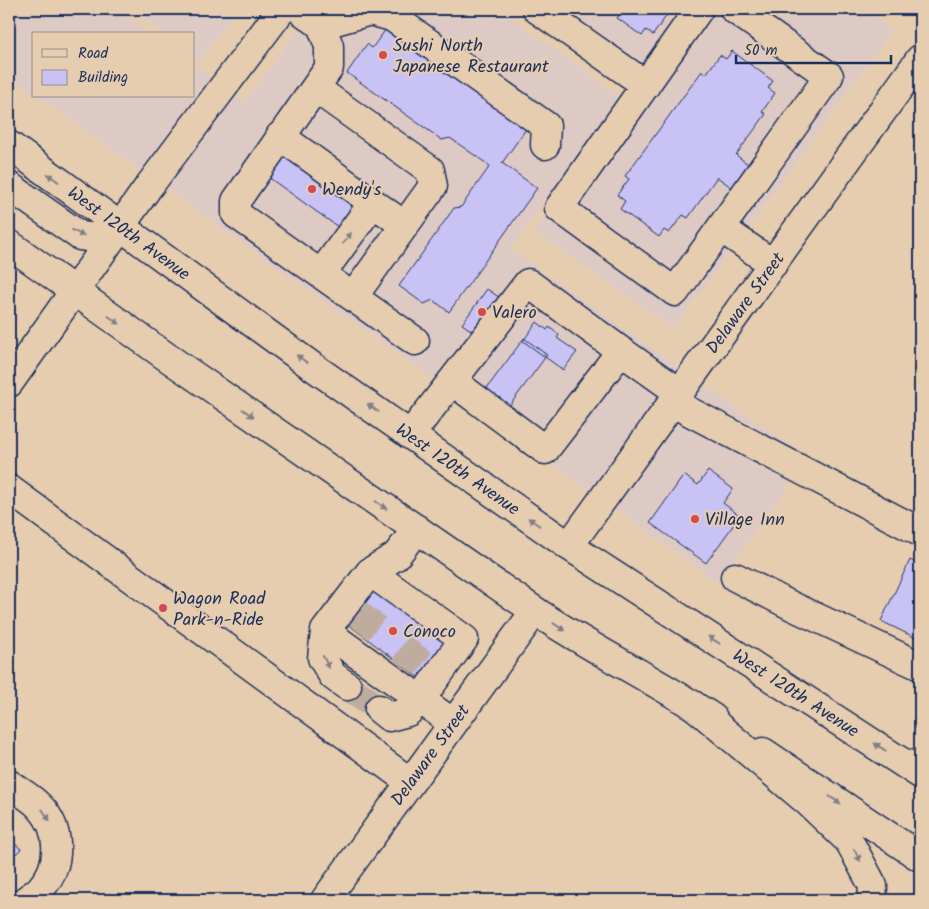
<svg xmlns="http://www.w3.org/2000/svg" width="929" height="909" font-family="Kalam,sans-serif">
<rect width="100%" height="100%" fill="#e7cdaf"/>
<filter id="ink" filterUnits="userSpaceOnUse"><feTurbulence type="fractalNoise" baseFrequency=".02" numOctaves="2"/><feDisplacementMap in="SourceGraphic" scale="10" xChannelSelector="R" yChannelSelector="G"/><feConvolveMatrix kernelMatrix="1 2 1 2 8 2 1 2 1" color-interpolation-filters="sRGB"/></filter>
<g filter="url(#ink)">
<!-- built -->
<path fill="#decac4" d="M9,9H117L151,34H34V94L9,76Z
M129,9H237L200,61L194,56V34H163Z
M313,9H499L621,96L511,249L809,458L718,583L37,96H194V65L244,102Z
M548,9H865L893,30L674,329L534,232L643,75Z"/>
<!-- building -->
<path fill="#c9c2f5" stroke="#1b2f5e" d="M612,9H671L653,35L646,30L642,36L617,18L620,14Z
M386,29L526,129L502,163L537,188L449,312L433,300L424,304L399,286L454,208L461,207L490,166L450,138L442,140L347,73L367,44L372,48Z
M732,51L773,81L768,88L775,93L762,112L766,114L736,155L757,171L741,194L717,177L688,218L683,215L669,233L664,230L659,237L620,209L625,201L617,195L629,179L625,176L702,71L706,74L720,55L726,59Z
M287,151L357,202L338,227L268,177Z
M487,289L503,300L478,335L462,324Z
M537,322L547,330L549,327L559,335L557,338L577,352L563,370L523,341Z
M524,338L547,355L507,409L484,392Z
M708,471L733,489L723,503L740,516L706,563L650,523L684,475L698,485Z
M910,560L920,565V640L881,621Z
M367,584L447,643L420,679L341,619Z
M351,679L383,703L374,716L342,692Z
M14,843L21,849L16,854L10,847Z"/>
<g fill="none" stroke-linecap="round" stroke-linejoin="round">
<!-- minor-tunnel -->
<path stroke="#bead9f" stroke-width="28" stroke-dasharray="28 14" stroke-linecap="butt" d="M357,631L384,596
M404,667L430,631
M347,686L379,709"/>
<!-- minor casing -->
<g stroke="#1b2f5e" stroke-width="31">
<path id="minor" d="M299,9L321,25L329,46V68L236,201V214L415,341
M537,9L646,85
M699,9L559,208L675,292L829,76L734,9
M321,25L370,11L392,17L546,126L545,145
M315,88L430,170L433,186L353,297
M280,136L404,225
M721,228L773,264
M321,274L373,203
M621,351L680,393
M9,383L149,186L282,9
M673,403L920,532
M410,435L528,283L621,351L545,450L452,381
M9,489L410,782
M417,529L396,556L370,572L325,631L453,723
M569,546L920,59
M370,572L464,639L420,700L408,712L389,717L379,709
M735,577L792,606L920,666
M325,631L322,658L333,676L347,686
M9,784C19,791 32,798 40,807C61,829 62,865 41,888C37,893 31,896 26,900
M325,900L535,611"/>
</g>
<!-- major casing -->
<g stroke="#1b2f5e" stroke-width="31">
<path id="major" d="M9,145L309,364L569,546L920,774
M9,186L80,236L97,238L120,227
M9,244L164,355L535,611C593,650 655,680 713,718
M763,752L920,857"/>
</g>
<!-- highway casing -->
<g stroke="#1b2f5e" stroke-width="31">
<path id="highway" d="M693,705L809,803L849,841L873,886L872,900
M904,763L920,767"/>
</g>
<!-- minor -->
<use href="#minor" stroke="#e7cdaf" stroke-width="28"/>
<!-- major -->
<use href="#major" stroke="#e7cdaf" stroke-width="28"/>
<!-- highway -->
<use href="#highway" stroke="#e7cdaf" stroke-width="28"/>
</g>
<!-- one-way arrows -->
<defs><path id="oneway-solid" d="M-6-.8H1V-3.2L6.5 0L1 3.2V.8H-6Z" transform="scale(1.25)"/></defs>
<g fill="#817e86">
<use href="#oneway-solid" transform="translate(53 178) rotate(-144)"/>
<use href="#oneway-solid" transform="translate(78 233) rotate(26)"/>
<use href="#oneway-solid" transform="translate(347 238) rotate(-54)"/>
<use href="#oneway-solid" transform="translate(114 320) rotate(35)"/>
<use href="#oneway-solid" transform="translate(302 359) rotate(-144)"/>
<use href="#oneway-solid" transform="translate(373 408) rotate(-145)"/>
<use href="#oneway-solid" transform="translate(248 413) rotate(35)"/>
<use href="#oneway-solid" transform="translate(381 505) rotate(35)"/>
<use href="#oneway-solid" transform="translate(534 522) rotate(-145)"/>
<use href="#oneway-solid" transform="translate(559 627) rotate(34)"/>
<use href="#oneway-solid" transform="translate(714 640) rotate(-147)"/>
<use href="#oneway-solid" transform="translate(326 662) rotate(63)"/>
<use href="#oneway-solid" transform="translate(880 747) rotate(-147)"/>
<use href="#oneway-solid" transform="translate(835 800) rotate(34)"/>
<use href="#oneway-solid" transform="translate(46 815) rotate(57)"/>
<use href="#oneway-solid" transform="translate(857 855) rotate(62)"/>
</g>
</g>
<!-- markers -->
<g fill="#d1495b" stroke="#e7cdaf" stroke-width="2">
<circle cx="383" cy="55" r="5"/>
<circle cx="312" cy="189" r="5"/>
<circle cx="482" cy="312" r="5"/>
<circle cx="695" cy="519" r="5"/>
<circle cx="163" cy="608" r="5"/>
<circle cx="393" cy="631" r="5"/>
</g>
<g text-anchor="middle" stroke-width="4" stroke-linejoin="round" paint-order="stroke">
<!-- poi labels -->
<g font-size="18" fill="#1b2f5e" stroke="#e7cdaf" text-anchor="start">
<text x="393" y="51">Sushi North<tspan x="393" dy="21">Japanese Restaurant</tspan></text>
<text x="322" y="195">Wendy's</text>
<text x="492" y="318">Valero</text>
<text x="705" y="525">Village Inn</text>
<text x="173" y="604">Wagon Road<tspan x="173" dy="21">Park-n-Ride</tspan></text>
<text x="403" y="637">Conoco</text>
</g>
<!-- street labels -->
<g font-size="18" fill="#1b2f5e" stroke="#e7cdaf">
<text transform="translate(129 233) rotate(36)" y="6">West 120th Avenue</text>
<text transform="translate(745 303) rotate(-54)" y="6">Delaware Street</text>
<text transform="translate(458 469) rotate(35)" y="6">West 120th Avenue</text>
<text transform="translate(796 693) rotate(33)" y="6">West 120th Avenue</text>
<text transform="translate(430 755) rotate(-54)" y="6">Delaware Street</text>
</g>
</g>
<!-- margin -->
<rect width="929" height="909" fill="none" stroke="#e7cdaf" stroke-width="30"/>
<rect x="15" y="15" width="899" height="879" fill="none" stroke="#1b2f5e" stroke-width="2" filter="url(#ink)"/>
<!-- legend -->
<rect x="32" y="32" width="162" height="65" fill="#e7cdaf" stroke="#958e8f"/>
<rect x="42" y="49" width="25" height="8" fill="#e7cdaf" stroke="#958e8f"/>
<text x="78" y="58" font-size="15" fill="#1b2f5e">Road</text>
<rect x="42" y="70" width="25" height="15" fill="#c9c2f5" stroke="#958e8f"/>
<text x="78" y="82" font-size="15" fill="#1b2f5e">Building</text>
<!-- scale -->
<path d="M736 55v8h155v-8" fill="none" stroke="#1b2f5e" stroke-width="2.5"/>
<text x="744" y="55" font-size="15" fill="#1b2f5e" stroke="#e7cdaf" stroke-width="4" paint-order="stroke">50 m</text>
</svg>
